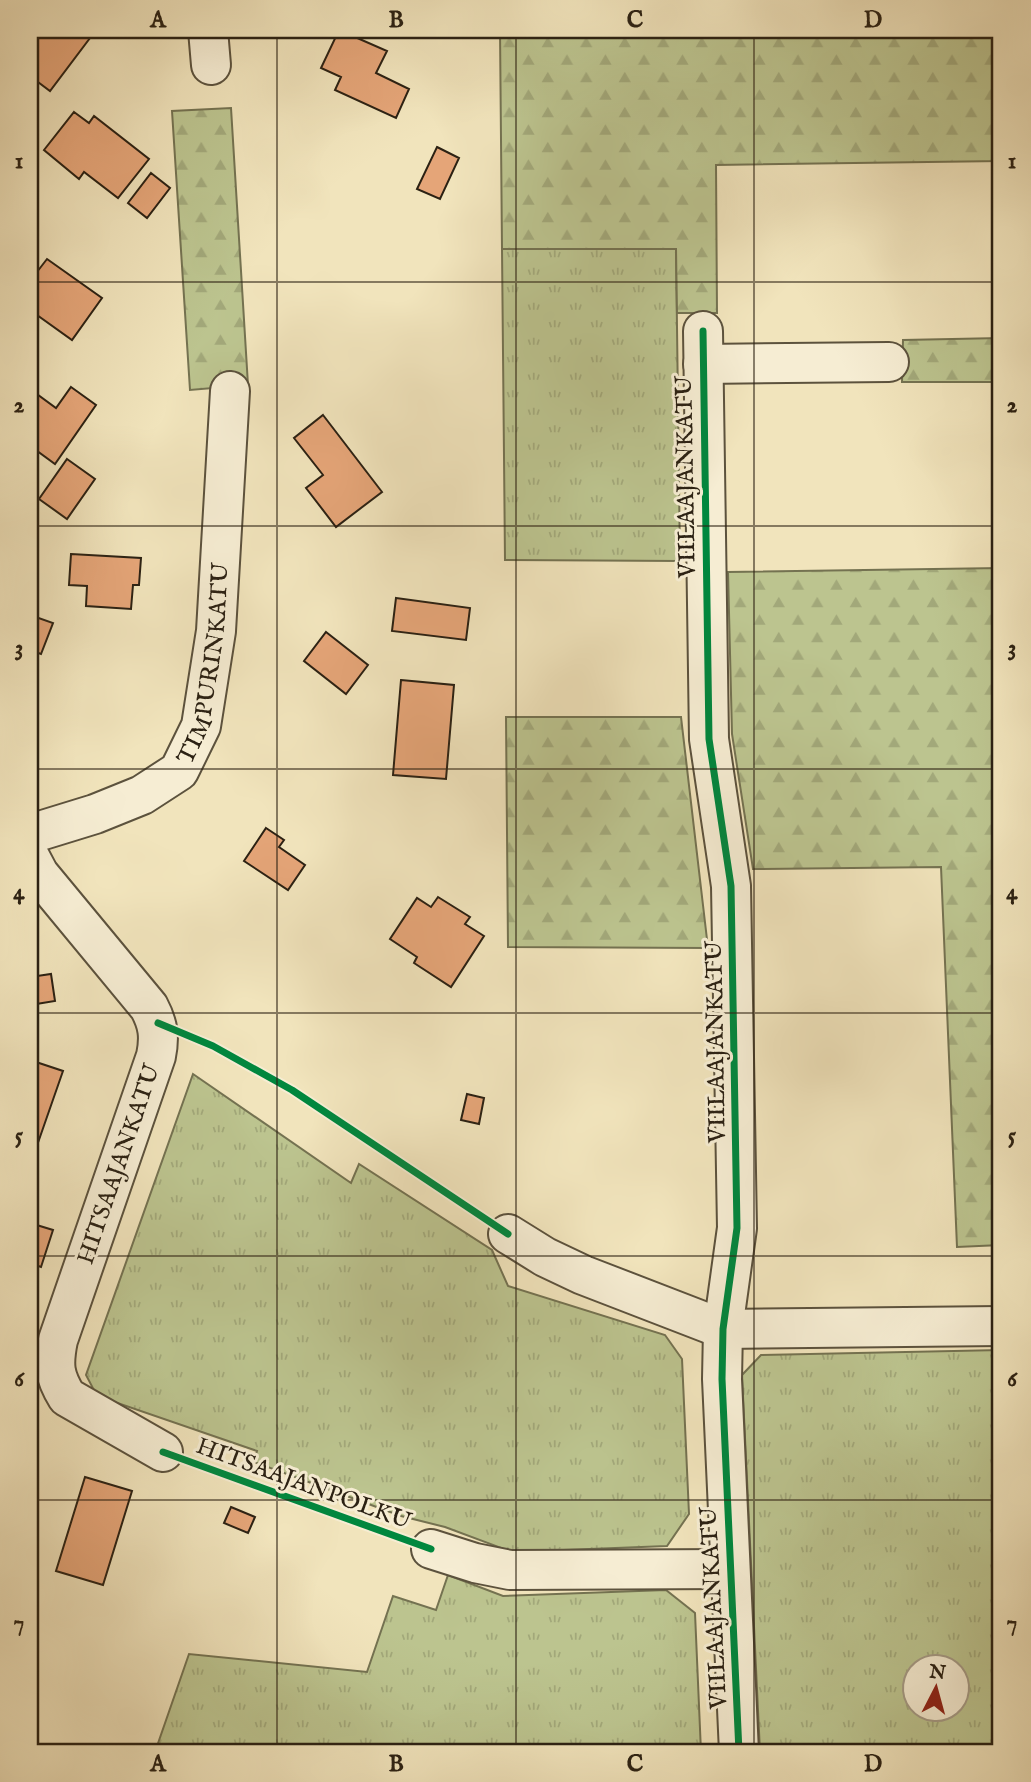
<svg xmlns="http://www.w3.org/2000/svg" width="1031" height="1782" font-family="'IM FELL English',serif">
<defs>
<pattern id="grass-tufts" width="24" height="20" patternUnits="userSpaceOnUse" patternTransform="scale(1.75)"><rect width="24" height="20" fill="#bcc48f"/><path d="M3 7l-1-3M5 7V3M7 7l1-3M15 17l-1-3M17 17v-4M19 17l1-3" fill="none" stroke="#a2a87a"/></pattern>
<pattern id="forest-firs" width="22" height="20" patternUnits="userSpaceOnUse" patternTransform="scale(1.75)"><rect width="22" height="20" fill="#bcc48f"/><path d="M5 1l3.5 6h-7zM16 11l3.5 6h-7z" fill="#a2a87a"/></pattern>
</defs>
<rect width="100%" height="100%" fill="#f1e4bc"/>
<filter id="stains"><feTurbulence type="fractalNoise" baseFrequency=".00286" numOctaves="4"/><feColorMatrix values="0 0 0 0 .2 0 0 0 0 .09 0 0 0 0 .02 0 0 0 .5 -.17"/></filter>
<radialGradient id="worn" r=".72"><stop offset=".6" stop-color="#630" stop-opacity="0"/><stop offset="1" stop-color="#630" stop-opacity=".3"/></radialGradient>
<!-- grass -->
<path fill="url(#grass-tufts)" stroke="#747251" stroke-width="2" fill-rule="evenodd" d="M502,249H676L680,561L505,560Z
M193,1074L351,1183L359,1164L492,1250L508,1286L665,1335L682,1359L689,1514L667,1546L512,1552L445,1527L401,1516L254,1462L257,1451L97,1396L86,1375Z
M1001,1350V1752H760L742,1375L761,1355ZM916,1666H958V1708H916Z
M448,1575L503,1596L666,1590L695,1613L701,1752H155L189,1654L367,1672L393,1596L436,1610Z"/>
<!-- forest -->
<path fill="url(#forest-firs)" stroke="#747251" stroke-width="2" d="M500,30H1001V161L716,165L717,313H677L676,249H502Z
M231,108L248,385L190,390L172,111Z
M1001,338V382H902L903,340Z
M1001,568V1245L957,1247L941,867L753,869L732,734L728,572Z
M506,717H681L708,948L508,947Z"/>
<!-- building -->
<path fill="#e5a578" stroke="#2b2113" stroke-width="2" d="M30,30H96L50,91L30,76Z
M339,30L387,51L376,73L409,89L396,118L335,90L341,77L321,68Z
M74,112L89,123L94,116L149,159L118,198L84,172L79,179L44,150Z
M437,147L459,158L440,199L417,189Z
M151,173L170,188L147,218L128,203Z
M47,259L102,298L72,340L30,310V281Z
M71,387L96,405L55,464L33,448L30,453V398L34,392L56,408Z
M323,415L382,492L336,527L306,488L323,475L294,438Z
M67,459L95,479L67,519L39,499Z
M71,554L141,558L139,585H133L131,609L86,606L87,586L69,585Z
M396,598L470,608L466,640L392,631Z
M30,615L53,623L41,654L30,650Z
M326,632L368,665L346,694L304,661Z
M401,680L454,685L446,779L393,775Z
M266,828L284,840L279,847L305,865L288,890L244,861Z
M438,897L470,917L465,924L484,936L451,987L414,963L417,957L390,939L417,898L431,907Z
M51,974L55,1001L30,1005V977Z
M30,1060L63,1071L33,1157L30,1156Z
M467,1094L484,1098L479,1124L461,1120Z
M30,1223L53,1230L41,1267L30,1263Z
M85,1477L132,1491L103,1585L56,1571Z
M231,1507L255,1517L248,1533L224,1523Z"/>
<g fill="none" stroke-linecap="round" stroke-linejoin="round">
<!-- minor casing -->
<g stroke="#5c523d" stroke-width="42">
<g id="minor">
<path d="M208,30L211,65"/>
<path d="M703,331L709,739L731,886L737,1228L723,1329L722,1379L739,1752"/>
<path d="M703,364L889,362"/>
<path id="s1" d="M30,834L95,814L142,795L179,771L201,726L216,631L230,391"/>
<path d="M30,857L39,874L149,1007C158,1024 160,1036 156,1056L58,1340C53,1365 54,1376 67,1397L163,1452"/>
<path d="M508,1234L545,1257L583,1275L723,1329L1001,1326"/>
<path d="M431,1549L475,1563L510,1570L730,1569"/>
</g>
</g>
<!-- minor -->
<use href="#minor" stroke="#f6edd3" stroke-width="38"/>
<!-- cycleway casing -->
<g stroke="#f6edd3" stroke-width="11">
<path id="cycleway" d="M703,331L709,739L731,886L737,1228L723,1329L722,1379L739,1752
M158,1023L213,1046L292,1090L508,1234
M163,1452L431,1549"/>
</g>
<!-- cycleway -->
<use href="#cycleway" stroke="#00873e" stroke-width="7"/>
</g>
<!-- grid -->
<path fill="none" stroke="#2b2113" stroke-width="2" stroke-opacity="0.55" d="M277,30V1752M516,30V1752M754,30V1752M30,282H1001M30,526H1001M30,769H1001M30,1013H1001M30,1256H1001M30,1500H1001"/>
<g text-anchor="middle" stroke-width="6" stroke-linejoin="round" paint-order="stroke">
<!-- street labels -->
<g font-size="24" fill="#2b2113" stroke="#f6edd3">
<text transform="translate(685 477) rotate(-91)" y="8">VIILAAJANKATU</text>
<text dy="8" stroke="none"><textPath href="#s1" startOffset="275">TIMPURINKATU</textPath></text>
<text transform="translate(715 1042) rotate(-91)" y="8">VIILAAJANKATU</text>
<text transform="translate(118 1164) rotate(-71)" y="8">HITSAAJANKATU</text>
<text transform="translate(304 1483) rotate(20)" y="8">HITSAAJANPOLKU</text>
<text transform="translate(713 1608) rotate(-93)" y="8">VIILAAJANKATU</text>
</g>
</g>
<!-- margin -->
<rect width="1031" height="1782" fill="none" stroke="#f1e4bc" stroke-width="77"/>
<!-- north arrow -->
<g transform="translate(936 1688) rotate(6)"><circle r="33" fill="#f6edd3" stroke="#a59b86" stroke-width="2"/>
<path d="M0-5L12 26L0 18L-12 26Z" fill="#8f2418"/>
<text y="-10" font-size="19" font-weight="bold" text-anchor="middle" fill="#2b2113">N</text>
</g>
<rect x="38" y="38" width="954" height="1706" fill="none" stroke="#2b2113" stroke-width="2.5"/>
<g font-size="23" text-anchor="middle" font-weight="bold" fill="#2b2113">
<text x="158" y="27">A</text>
<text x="396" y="27">B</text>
<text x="635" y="27">C</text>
<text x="873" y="27">D</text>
<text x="19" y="168">1</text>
<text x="1012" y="168">1</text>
<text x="19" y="412">2</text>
<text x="1012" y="412">2</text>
<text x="19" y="655">3</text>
<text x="1012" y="655">3</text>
<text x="19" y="899">4</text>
<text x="1012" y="899">4</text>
<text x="19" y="1143">5</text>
<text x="1012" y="1143">5</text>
<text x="19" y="1386">6</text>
<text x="1012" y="1386">6</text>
<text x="19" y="1630">7</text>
<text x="1012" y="1630">7</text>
<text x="158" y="1771">A</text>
<text x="396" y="1771">B</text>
<text x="635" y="1771">C</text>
<text x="873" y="1771">D</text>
</g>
<rect width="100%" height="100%" filter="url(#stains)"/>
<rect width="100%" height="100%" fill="url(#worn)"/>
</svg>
